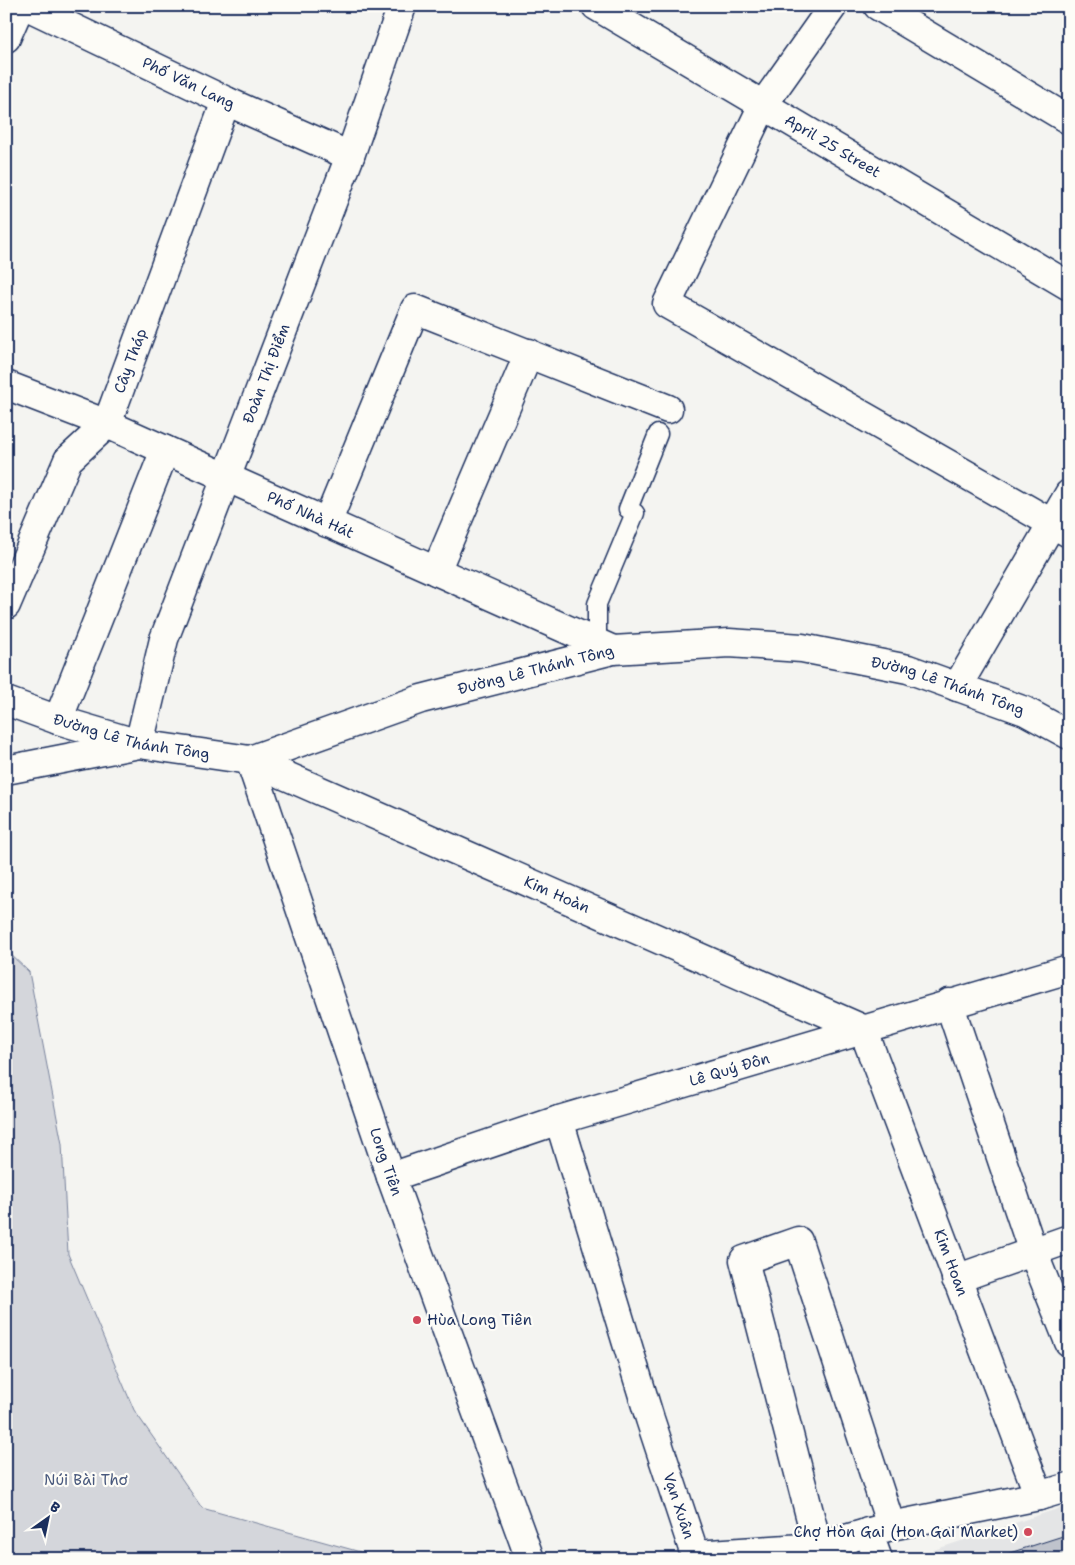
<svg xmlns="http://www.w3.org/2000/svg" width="1075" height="1565" font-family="'Shantell Sans',sans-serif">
<rect width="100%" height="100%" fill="#f4f4f1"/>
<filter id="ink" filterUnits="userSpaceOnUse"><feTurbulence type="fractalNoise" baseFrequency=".02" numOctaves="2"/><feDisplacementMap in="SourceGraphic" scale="10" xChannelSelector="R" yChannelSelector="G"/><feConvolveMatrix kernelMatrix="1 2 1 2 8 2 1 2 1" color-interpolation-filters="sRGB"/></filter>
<g filter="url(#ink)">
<!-- built -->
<path fill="#e4e5e6" d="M1069,1505V1559H907Z"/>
<!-- green -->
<path fill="#d4d6db" stroke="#78829c" d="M6,950L29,972L62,1144L68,1254L134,1410L202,1508L364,1553V1559H6Z"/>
<!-- building -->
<path fill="#bfc3cc" stroke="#1b2f5e" d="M1069,1534V1559H991Z"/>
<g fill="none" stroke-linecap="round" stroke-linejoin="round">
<!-- service casing -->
<g stroke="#1b2f5e" stroke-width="21">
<path id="service" d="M597,643V604L635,513L628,509L658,434"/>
</g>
<!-- minor casing -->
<g stroke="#1b2f5e" stroke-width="31">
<g id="minor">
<path id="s1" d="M27,6L226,101L350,156"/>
<path d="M833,6L763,105L667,304L1069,533"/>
<path d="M878,6L1069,120"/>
<path d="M6,38L20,6"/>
<path id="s2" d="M6,385L107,424L613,650"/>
<path d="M327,523L415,309L668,409"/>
<path d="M436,571L529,353"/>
<path id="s3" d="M6,605L68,460L107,424L226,101"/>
<path d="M957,687L1069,494"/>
<path d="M58,720L165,450"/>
<path id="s4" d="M250,760L863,1029L1039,1496"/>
<path id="s5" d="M250,760L391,1177L530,1559"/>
<path id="s6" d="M6,770L139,744L164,639L350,156L402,6"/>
<path d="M949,1003L1033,1252L1069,1342"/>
<path id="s7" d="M559,1120L650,1419L695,1555L818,1547L891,1526L1039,1496L1069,1487"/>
<path id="s8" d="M391,1177L559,1120L1069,969"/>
<path d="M956,1279L1069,1239"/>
<path d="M868,1532L878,1559"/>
<path d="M818,1547L744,1260L798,1241L891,1526"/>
</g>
</g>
<!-- tertiary casing -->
<g stroke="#1b2f5e" stroke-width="31">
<g id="tertiary">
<path id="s9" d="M596,6L1069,286"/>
<path id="s10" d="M6,701L58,720L139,744L250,760L421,699L613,650L729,643L802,648L908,669L1025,711L1069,735"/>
</g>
</g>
<!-- service -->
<use href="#service" stroke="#fdfcf7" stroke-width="18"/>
<!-- minor -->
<use href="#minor" stroke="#fdfcf7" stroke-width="28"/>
<!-- tertiary -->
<use href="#tertiary" stroke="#fdfcf7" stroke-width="28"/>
</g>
</g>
<!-- markers -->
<g fill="#d1495b" stroke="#fdfcf7" stroke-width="2">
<circle cx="417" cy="1320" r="5"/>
<circle cx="1028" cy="1532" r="5"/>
</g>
<g text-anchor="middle" stroke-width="4.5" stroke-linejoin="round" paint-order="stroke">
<!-- street labels -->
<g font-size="15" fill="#1b2f5e" stroke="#fdfcf7">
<text dy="5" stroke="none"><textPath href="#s1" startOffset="179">Phố Văn Lang</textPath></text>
<text dy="5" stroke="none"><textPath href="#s9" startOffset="275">April 25 Street</textPath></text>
<text dy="5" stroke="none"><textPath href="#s3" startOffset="278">Cây Tháp</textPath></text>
<text dy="5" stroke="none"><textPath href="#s6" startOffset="528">Đoàn Thị Điểm</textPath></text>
<text dy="5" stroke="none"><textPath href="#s2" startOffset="331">Phố Nhà Hát</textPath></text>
<text dy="5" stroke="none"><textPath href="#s10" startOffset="552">Đường Lê Thánh Tông</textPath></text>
<text dy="5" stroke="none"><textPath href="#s10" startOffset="972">Đường Lê Thánh Tông</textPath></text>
<text dy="5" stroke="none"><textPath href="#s10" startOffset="131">Đường Lê Thánh Tông</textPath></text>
<text dy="5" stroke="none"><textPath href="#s4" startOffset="335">Kim Hoàn</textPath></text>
<text dy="5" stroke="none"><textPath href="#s8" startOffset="355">Lê Quý Đôn</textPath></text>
<text dy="5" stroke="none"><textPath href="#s5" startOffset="424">Long Tiên</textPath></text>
<text dy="5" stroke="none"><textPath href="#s4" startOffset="919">Kim Hoan</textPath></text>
<text dy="5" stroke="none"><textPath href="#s7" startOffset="404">Vạn Xuân</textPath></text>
</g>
<!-- poi labels -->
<g font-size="15" fill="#1b2f5e" stroke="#fdfcf7" text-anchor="start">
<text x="427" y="1325">Hùa Long Tiên</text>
<text x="1018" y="1537" text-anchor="end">Chợ Hòn Gai (Hon Gai Market)</text>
</g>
<!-- park labels -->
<g font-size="15" fill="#49597d" stroke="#fdfcf7">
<text x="86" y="1485">Núi Bài Thơ</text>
</g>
</g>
<!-- margin -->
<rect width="1075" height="1565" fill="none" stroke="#fdfcf7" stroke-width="25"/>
<rect x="12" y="12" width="1050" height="1540" fill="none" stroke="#1b2f5e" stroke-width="2" filter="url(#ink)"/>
<!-- north arrow -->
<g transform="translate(48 1518) rotate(33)" stroke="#fdfcf7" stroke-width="4" paint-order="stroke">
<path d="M0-4L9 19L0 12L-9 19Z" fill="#1b2f5e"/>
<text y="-8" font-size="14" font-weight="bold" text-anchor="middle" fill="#1b2f5e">B</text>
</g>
</svg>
